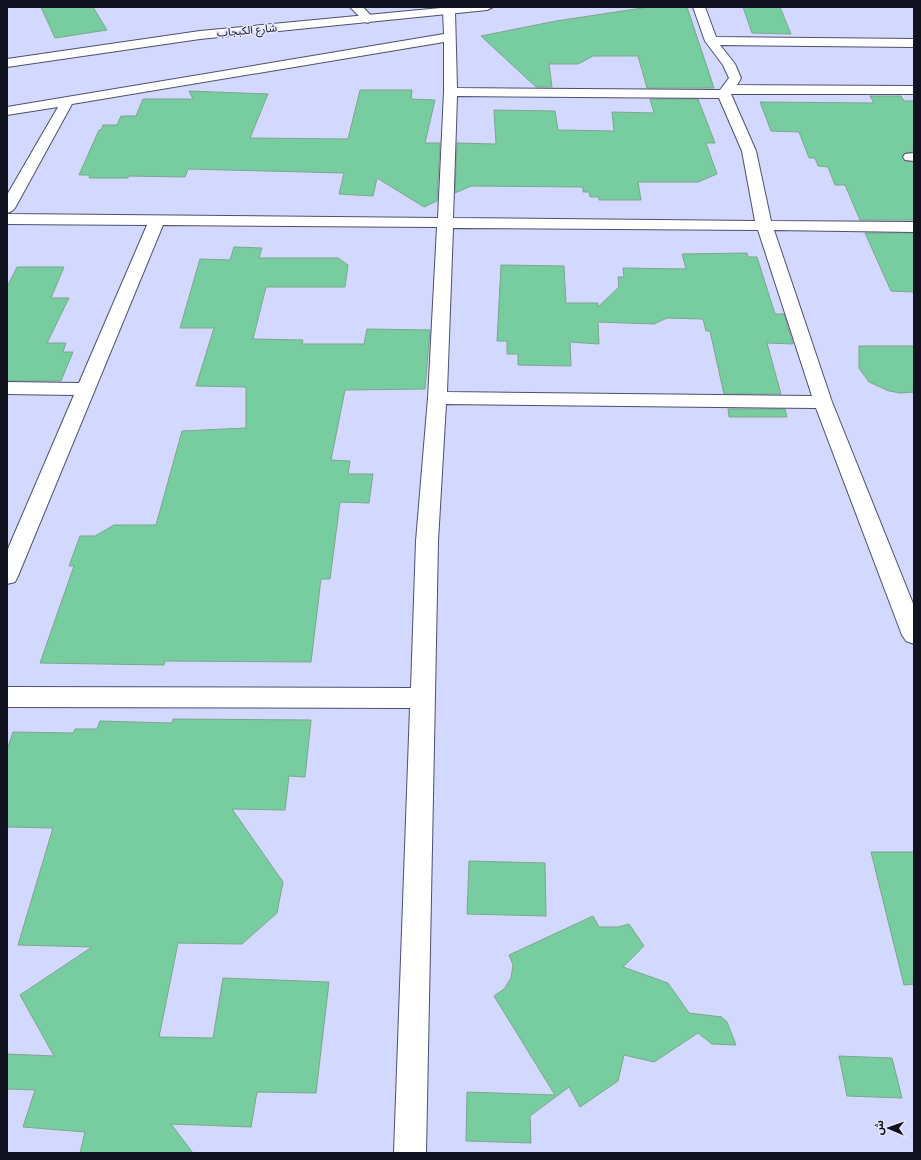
<svg xmlns="http://www.w3.org/2000/svg" width="921" height="1160" font-family="'Noto Serif','Noto Sans Arabic',serif">
<rect width="100%" height="100%" fill="#d2d8fe"/>
<!-- building -->
<path fill="#77cd9f" stroke="#7ea58e" d="M41,7H93L107,30L55,38Z
M649,7H687L714,88H647L638,56H593L578,64H549L552,87H536L481,36L556,21Z
M743,7H780L791,34L752,33Z
M360,90H412L411,99L435,100L425,143H440L437,201L424,207L377,178L373,196L339,194L344,173L188,169L185,177L128,176V178H89L90,175H79L99,130H101L103,125H117L121,116H136L143,99H193L189,91L268,94L250,138L348,139Z
M870,96H901L904,101H914V152L905,153L902,156L905,161L914,162V220H860L845,185H835L828,167L818,166L815,158H809L799,132L771,131L760,102L874,103Z
M650,99H698L715,143H706L717,174L698,182H638L641,200H599V197H590L589,192H583V187L471,186L455,193L457,143L496,144L494,110L555,111L558,130L614,131L612,112L654,113Z
M865,233H914V292L891,291Z
M234,247L262,248L259,258H338L348,265L345,287H266L253,339L303,340L302,344H364L367,329L430,330L425,389L345,390L331,460L350,461L348,474H373L369,503L340,502L330,579H321L311,662L165,661L164,665L40,663L74,566H69L80,536H95L114,525H156L182,431L246,428V387L196,386L214,328H180L200,259L230,260Z
M747,253L748,257H757L775,314H784L793,344L767,343L781,394H724L710,331H706L703,319L667,318L654,324L598,322L599,344L570,342L571,366L518,365V354H507V341H497L501,265L564,266L566,303H598V307L619,287L618,277H624L623,268L686,269L682,254Z
M17,267H64L51,298H69L47,343H66L63,352H73L61,381H7V287Z
M859,346H914V392L900,393L889,391L869,382L859,368Z
M728,409H785L787,417H729Z
M173,719L311,720L305,777L289,776L285,810L232,809L283,882L277,913L242,944L178,943L159,1037L213,1038L223,978L329,982L316,1093L257,1092L251,1127L171,1124L193,1153H80L85,1132L23,1127L35,1090L7,1089V1054L54,1056L20,995L92,947L18,945L53,828L7,827V750L13,732L73,733L75,729H97L100,721L172,723Z
M871,852H914V984L904,985Z
M469,861L545,863L546,916L467,914Z
M593,916L599,927H618L629,924L644,946L623,967L668,983L689,1013L722,1017H721L727,1022L736,1045L712,1044L698,1033L654,1062L624,1055L618,1081L580,1107L569,1087L530,1116L531,1143L466,1141L467,1092L555,1095L494,996L504,989L511,978L513,965L509,955Z
M839,1056L892,1058L902,1098L847,1096Z"/>
<g fill="none" stroke-linecap="round" stroke-linejoin="round">
<!-- street casing -->
<g stroke="#4c5071" stroke-width="2">
<path id="street" d="M350,7H363L374,19L368,23L364,21Z
M693,7H705L716,37L914,39V47L720,45L735,64L741,78L737,85L914,86V94H731L756,151L771,221L914,222V232L774,230L832,402L914,606V644L906,641L902,635L816,408L446,404L438,541L426,1153H394L410,708L7,707V687L411,688L416,541L428,398L437,227L163,225L18,576L15,582L7,584V551L74,395L7,394V382L79,383L147,225L7,224V214L438,218L444,92V42L72,104L15,208L12,211L7,213V195L58,107L7,115V107L444,34L443,11L449,8L455,11L457,88L720,90L729,78L723,65L705,41ZM457,96L719,98L742,151L755,221L453,218ZM453,228L758,230L812,396L447,392Z
M914,153V161L905,160L903,157L905,154Z"/>
</g>
<!-- secondary casing -->
<g stroke="#4c5071" stroke-width="2">
<path id="secondary" d="M451,7H493L487,10L200,39L7,67V59L200,31Z"/>
</g>
<!-- street -->
<use href="#street" fill="#fff" fill-rule="evenodd"/>
<!-- secondary -->
<use href="#secondary" fill="#fff" fill-rule="evenodd"/>
</g>
<g text-anchor="middle" stroke-width="3.5" stroke-linejoin="round" paint-order="stroke">
<!-- far-street labels -->
<g font-size="11" fill="#111220" stroke="#e2e6fe">
<text transform="translate(247 30) rotate(-5)" y="4">شارع الكبجاب</text>
</g>
</g>
<!-- border -->
<rect width="921" height="1160" fill="none" stroke="#111220" stroke-width="16"/>
<!-- north arrow -->
<g transform="translate(889 1128) rotate(272)" stroke="#e2e6fe" stroke-width="3" paint-order="stroke">
<path d="M0-3L7 15L0 10L-7 15Z" fill="#111220"/>
<text y="-6" font-size="11" font-weight="bold" text-anchor="middle" fill="#111220">ش</text>
</g>
</svg>
